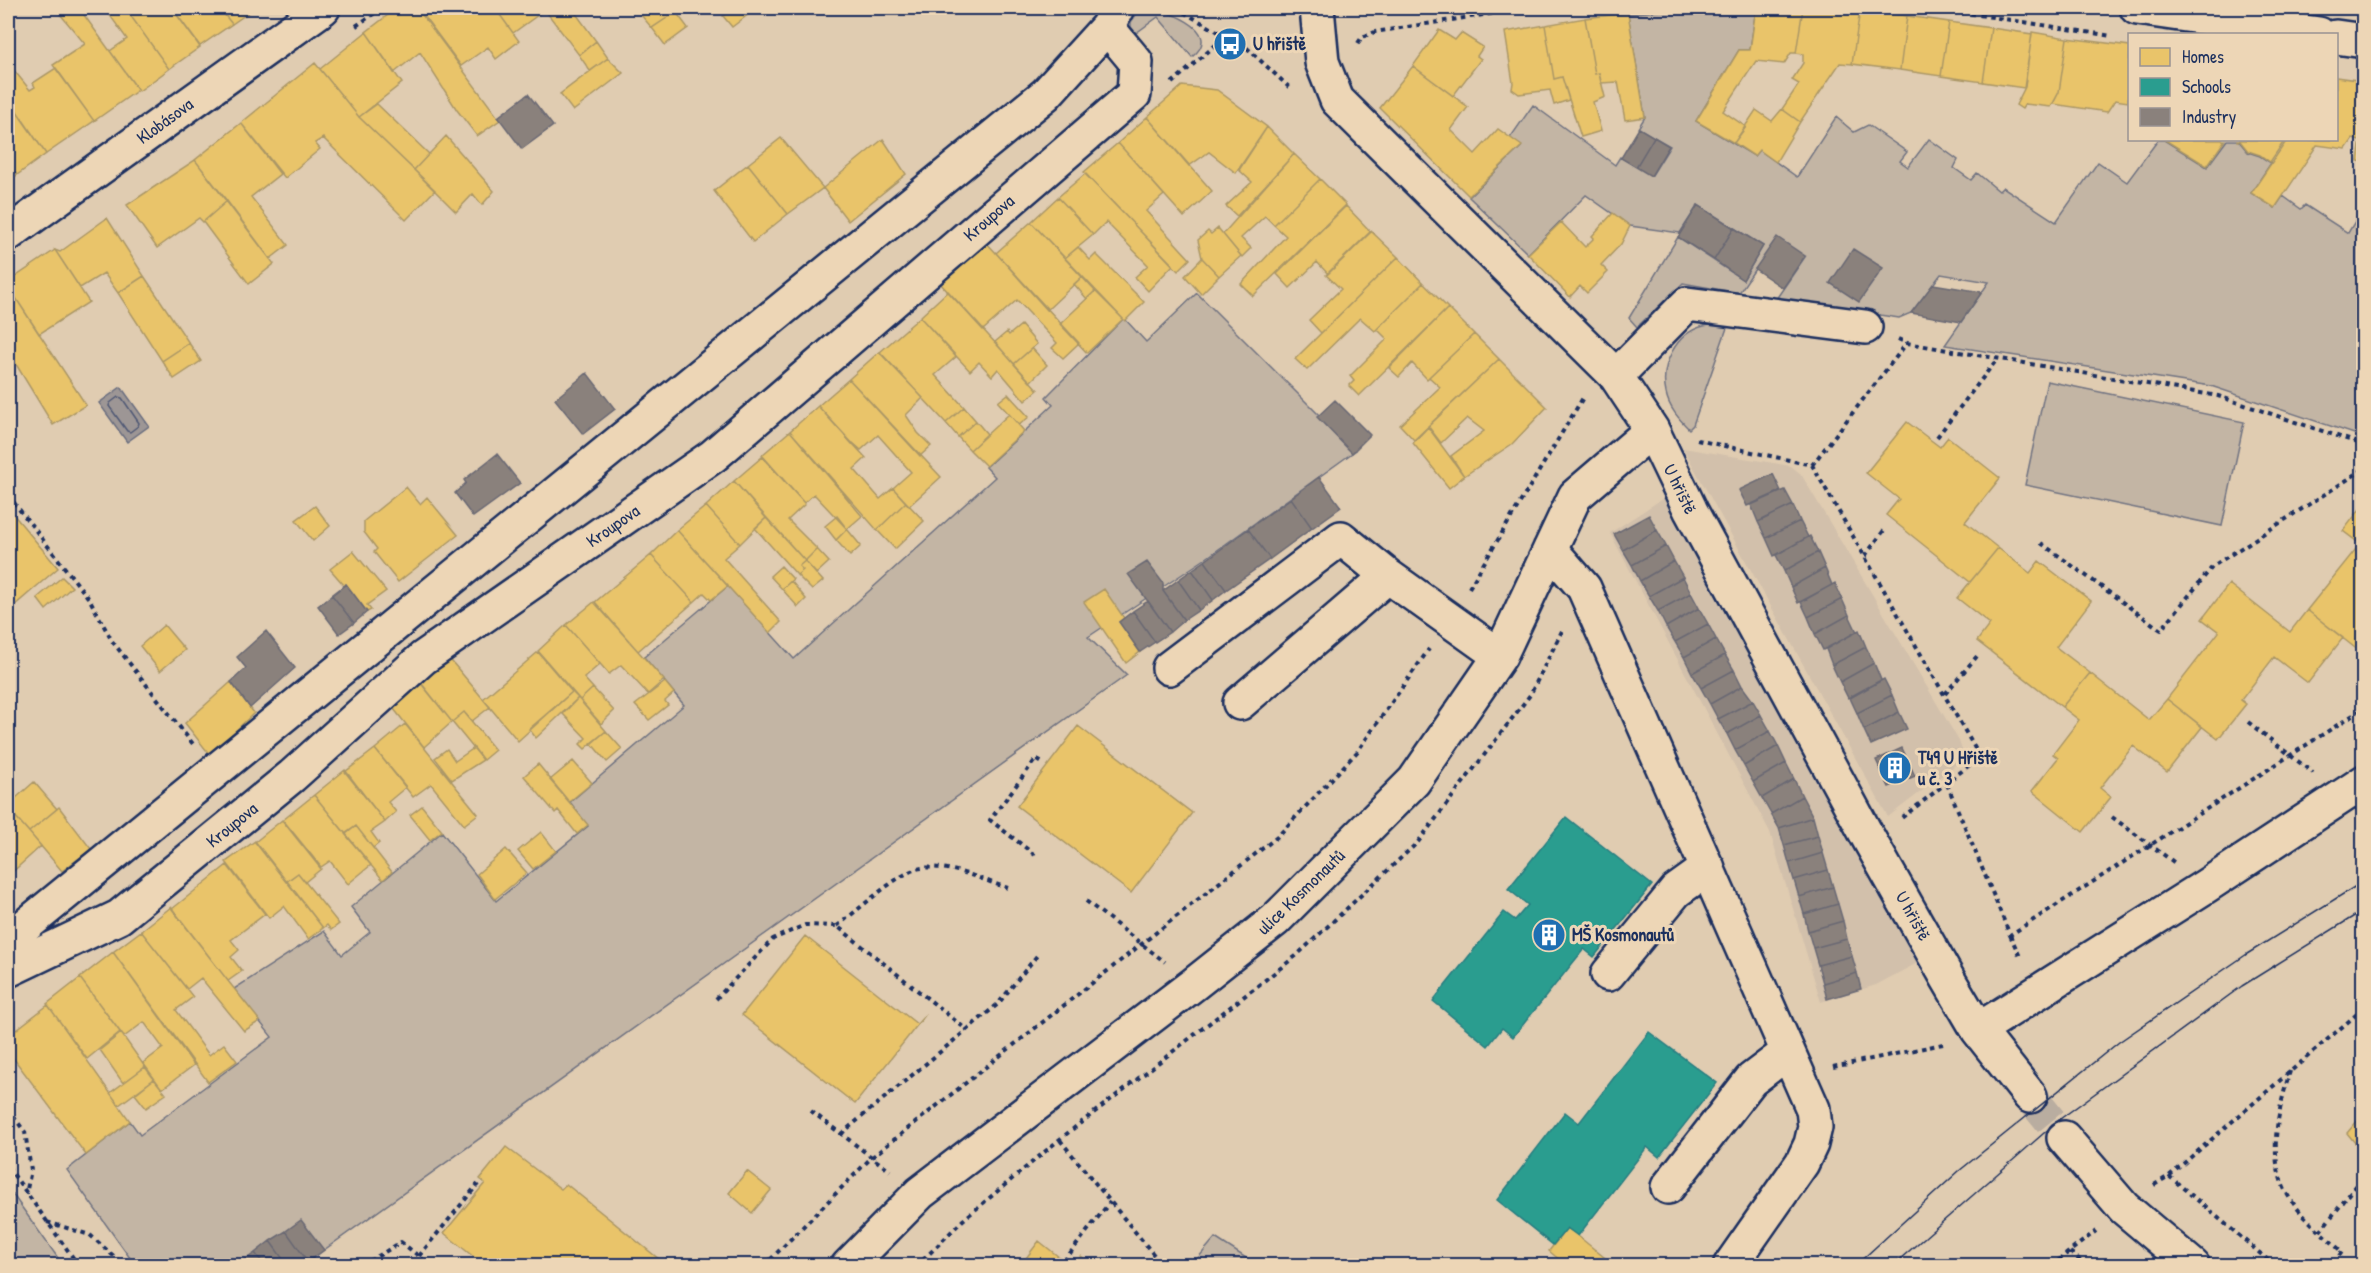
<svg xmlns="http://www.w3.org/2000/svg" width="2371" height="1273" font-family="'Patrick Hand',sans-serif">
<rect width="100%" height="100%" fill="#e0ccb1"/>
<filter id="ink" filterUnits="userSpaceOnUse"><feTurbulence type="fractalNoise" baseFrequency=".0167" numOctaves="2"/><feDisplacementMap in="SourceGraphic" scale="12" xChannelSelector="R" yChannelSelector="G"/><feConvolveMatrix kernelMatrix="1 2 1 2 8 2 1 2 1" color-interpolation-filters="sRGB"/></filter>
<g filter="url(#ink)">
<!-- built -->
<path fill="#d2c0ab" d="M1683,448L1791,466L1801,474L1959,741L1962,750L1958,763L1888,817Z
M1665,497L1921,961L1876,985L1821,1002L1770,832L1610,533Z"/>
<!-- green -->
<path fill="#c3b5a4" stroke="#6f7281" stroke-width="1.5" d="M1141,8C1161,7 1227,29 1192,57L1158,17L1136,33L1131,27V22Z
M1680,8H1756L1750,50H1739L1696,121L1754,156L1759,150L1797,177L1836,117L1854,132L1868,125L1907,152L1900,161L1908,167L1929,139L1958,160L1954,168L1971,180L1977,173L1999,191L2003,187L2056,222L2098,162L2127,182L2158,140H2164L2207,167L2227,140H2238L2248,152L2260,156L2271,163L2251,193L2275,208L2283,196L2301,209L2305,205L2348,233L2363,208V437L2211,386L1945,345L1989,282L1941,274L1911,313L1899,318L1776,299L1805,257L1755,269L1739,293L1683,283L1637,327L1629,318L1678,237L1743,280L1763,246L1698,205L1680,233L1630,226L1586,195L1528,254L1469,197L1521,147L1510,138L1533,105L1615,165L1620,157L1652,175L1670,146L1638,128L1645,117L1628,14Z
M1197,293L1355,451L1205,559L1088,637L1127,675L303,1265H135L67,1170L130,1121L140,1135L272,1037L234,989L324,931L342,955L370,932L351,907L442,832L496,901L588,826L570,802L684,705L644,657L728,586L794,659L995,477L986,467L1053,405L1046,397L1124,318L1146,342Z
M1728,325L1693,425L1689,429C1679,419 1669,408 1666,393C1660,366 1675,333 1704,326C1711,324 1720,325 1728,325Z
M2047,381L2244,422L2222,526L2025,485Z
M8,1188L63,1265H8Z
M1215,1238L1257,1265H1192Z"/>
<!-- water -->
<path fill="#9d9695" stroke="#696d7f" stroke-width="1.5" d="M121,387L149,426L127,442L99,403Z"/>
<!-- homes -->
<path fill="#e9c46a" stroke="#ab9766" stroke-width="1.5" d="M55,8H79L138,90L94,121L53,65L85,44Z
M117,8H125L169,69L139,91L110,51L127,39L109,14Z
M125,8H144L147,12L154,8H172L200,47L169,69Z
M172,8H219L232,24L200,46Z
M219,8H255L232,24Z
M397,8H417L500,120L477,136L457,110L420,52L394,73L366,32Z
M418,8H495L519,41L496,59L488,47L461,66Z
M495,8H572L596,41L579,55L545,10L513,33Z
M635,8H672L676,12L652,28Z
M732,8H744L749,14L732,27L723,16Z
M1756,8H1803L1796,53H1791L1784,64L1756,61L1723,111L1746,127L1734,143L1696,121L1739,50H1750Z
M1803,8H1842L1860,10L1852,64L1840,63L1800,122L1782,109L1799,84L1792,80L1803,63V54L1796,53Z
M1860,10L1907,16L1900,70L1852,64Z
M676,12L688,28L665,45L652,28Z
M1628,13L1645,117L1625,120L1618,82L1601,83L1599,73L1595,74L1585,18Z
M1907,16L1949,22L1941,76L1900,70Z
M1585,18L1595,74L1599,73L1605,97L1593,102L1601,131L1581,137L1562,77L1554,79L1545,25Z
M1949,22L1991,28L1983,82L1941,76Z
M1545,25L1554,79L1562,77L1569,100L1554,105L1550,90L1519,94L1512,89L1513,83L1505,32Z
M1991,28L2032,34L2024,88L1983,82Z
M1439,30L1455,40L1461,33L1483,47L1477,56L1481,59L1453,96L1413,66Z
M366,32L402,83L359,117L320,69Z
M2032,32L2067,38L2059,92L2051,107L2025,104L2022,109L2016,105L2025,87Z
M2067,38L2130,46L2128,102L2115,100L2107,112L2053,104L2059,92Z
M596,41L608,58L590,71L579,55Z
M608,58L623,73L573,111L560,94Z
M8,63L30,90L35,87L33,83L56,68L94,121L46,154L8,98Z
M315,63L359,117L435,190L406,220L323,138L315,143L320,149L285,178L241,123Z
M1413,66L1468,107L1451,130L1475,154L1498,129L1522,146L1469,196L1380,108Z
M2336,77L2364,81V117L2360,141L2353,139L2346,149L2317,145L2275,208L2251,193L2287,140H2336Z
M1182,86L1217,90L1267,127L1236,173L1209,152L1189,166L1147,117Z
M377,104L429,154L414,170L359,117Z
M12,105L46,154L17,175L8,162V108Z
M1782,109L1800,122L1776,162L1759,150L1754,156L1734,143L1756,110L1772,121Z
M1147,117L1212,191L1184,217L1118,143Z
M2364,117V162L2358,161Z
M241,123L280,174L251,197L288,245L270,259L195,160Z
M1267,127L1294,154L1237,216L1226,206L1252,182L1239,170Z
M446,136L494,191L482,205L473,194L456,212L414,170Z
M781,138L823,188L788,214L748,164Z
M883,139L906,174L848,221L823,188Z
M2165,140H2225L2207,166Z
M2237,141V140H2285L2270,162L2260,155L2248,151L2240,141Z
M1118,143L1164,195L1146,211L1190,259L1178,271L1084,172Z
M1294,154L1320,179L1274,225L1265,216L1241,238L1251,248L1242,257L1223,234Z
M195,160L227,201L203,222L199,218L157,248L127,205Z
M8,162L17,175L8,182Z
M748,164L788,214L753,242L714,191Z
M1085,174L1173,265L1148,291L1135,277L1148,265L1106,222L1093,235L1058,197Z
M1320,179L1346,205L1253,296L1241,284L1286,236L1274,225Z
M1058,197L1093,235L1065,258L1031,222Z
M227,201L274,264L249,284L203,222Z
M1346,206L1371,232L1328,274L1317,262L1290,288L1277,274Z
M1613,213L1630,226L1621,244L1601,265L1608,272L1587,293L1580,286L1570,297L1528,254L1561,222L1585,247L1594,238L1592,236Z
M107,218L144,276L118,293L104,273L80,288L55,250L60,252Z
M1031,222L1082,277L1047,310L996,253Z
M1218,228L1241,256L1219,276L1202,258L1198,240L1208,231L1211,234Z
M1371,231L1398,257L1321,333L1309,320L1341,289L1326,275Z
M985,241L1079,343L1063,358L1052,348L1057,343L1017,300L983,330L939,282Z
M1078,247L1090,260L1096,254L1144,302L1125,321L1065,258Z
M55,250L89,302L39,334L8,286V282Z
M1398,257L1423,283L1375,331L1360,318L1307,370L1295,359Z
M1202,258L1219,276L1201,294L1185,276Z
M144,276L189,343L162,361L118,293Z
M1082,277L1095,291L1087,299L1074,284Z
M1423,283L1448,308L1359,396L1349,386L1354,381L1350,376L1387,339L1377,329Z
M8,286L86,405L53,425L14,361L8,366Z
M948,291L1038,390L1025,401L998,369L992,376L979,362L970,371L920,317Z
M1095,291L1123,319L1087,353L1060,324Z
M1448,308L1474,334L1427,379L1412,363L1399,377L1389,368Z
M920,317L956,357L935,375L964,407L946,423L880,352Z
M1021,325L1037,344L1014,364L995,342L1007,332L1009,335Z
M1474,334L1499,359L1414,440L1400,425L1440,387L1429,377Z
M189,343L201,361L174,379L162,361Z
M1032,348L1047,365L1030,382L1014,364Z
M879,352L923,398L906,415L918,433L931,446L920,456L849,379Z
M1499,359L1547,407L1512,444L1464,476L1451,456L1484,431L1467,418L1441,443L1428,426Z
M849,379L941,477L909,506L893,488L911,472L878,435L861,450L853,443L852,444L818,406Z
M1008,394L1029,417L1019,425L998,402Z
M818,406L866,458L854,469L880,499L893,488L906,502L877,530L790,431Z
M964,407L976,421L958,437L946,423Z
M1009,414L1024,431L986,466L970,450Z
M976,421L987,434L970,450L958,437Z
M1907,422L1940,447L1948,437L2000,478L1965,522L1998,548L1970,582L1886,515L1899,499L1866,473Z
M1428,427L1464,476L1449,488L1413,443Z
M790,431L862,516L847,529L814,494L804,503L762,455Z
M762,457L805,504L788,520L817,549L805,561L734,481Z
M734,481L766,518L740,544L706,506Z
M406,487L420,504L427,497L458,535L398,582L374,552L377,549L364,532V521Z
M906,502L924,521L895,549L877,530Z
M2364,504V645L2359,651L2307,610L2360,544L2343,531Z
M315,506L330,526L313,541L296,520Z
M706,506L740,544L724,558L781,622L770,633L677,530Z
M8,508L58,568L8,611Z
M837,516L847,529L836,540L825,526Z
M766,518L805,561L799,566L803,570L797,575L755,528Z
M847,529L861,546L850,556L836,540Z
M677,530L728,586L711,600L704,593L694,602L651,555Z
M1998,548L2030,573L2039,561L2091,601L2056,647L2090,673L2062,707L1977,641L1990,624L1957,598Z
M817,549L829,562L816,574L805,561Z
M353,551L386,591L367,605L371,610L367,612L346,584L344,585L330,569Z
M651,555L694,602L638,651L595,602Z
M805,561L823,581L812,590L797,575L803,570L799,566Z
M781,566L793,579L782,589L770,576Z
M62,577L72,587L46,610L37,598Z
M791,581L806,599L798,607L782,589Z
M2229,584L2290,632L2307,610L2343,638L2308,683L2274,657L2241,700L2246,704L2218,739L2167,699L2219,632L2202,619Z
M1104,589L1124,618L1119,622L1140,652L1126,663L1084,602Z
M594,602L664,680L648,694L621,665L609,674L566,625Z
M164,625L185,650L160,671L140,646Z
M566,625L600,664L584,678L593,688L580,700L538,651Z
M538,652L572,692L518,741L483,699Z
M447,656L490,707L472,721L464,712L452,722L418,679Z
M2090,673L2149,720L2167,699L2202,727L2167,772L2133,746L2100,788L2111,797L2083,832L2032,791L2058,758L2053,754L2079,720L2062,707Z
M419,681L452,722L424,747L390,704Z
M231,682L254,713L210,755L185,723Z
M665,682L674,693L665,701L668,705L649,720L635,705Z
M593,688L614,711L601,724L580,700Z
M572,692L578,698L536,738L529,729Z
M578,698L606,731L585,749L580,744L586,738L563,714Z
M464,712L495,750L483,760L452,722Z
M405,724L478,814L464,825L431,784L413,797L375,749Z
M1078,726L1192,813L1131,893L1017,806Z
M606,731L622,749L607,762L591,743Z
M474,748L483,760L452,780L435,758L447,749L455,761Z
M375,749L406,787L388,802L396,812L385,822L345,772Z
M573,761L592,783L569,802L550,780Z
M538,764L588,825L577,834L558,810L555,813L524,776Z
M345,770L385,822L371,832L379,843L373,848L356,826L346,834L314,795Z
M34,782L57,809L29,832L8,808V805Z
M314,795L371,865L348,884L330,861L321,867L283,820Z
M422,806L442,831L430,840L410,815Z
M59,807L91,849L62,871L29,832Z
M8,808L41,846L8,876Z
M282,820L321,869L305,882L298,873L286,882L255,842Z
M356,826L392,872L383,880L345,834Z
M541,832L556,851L533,869L518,851Z
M255,841L323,928L308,939L284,906L269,918L226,862Z
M506,849L527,873L495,899L477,874Z
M227,865L265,914L231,940L239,950L231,957L242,971L228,981L172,909Z
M298,873L339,924L331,930L327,925L323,928L287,881Z
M171,907L228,981L260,1021L244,1031L201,978L187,989L141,931Z
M141,931L193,997L176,1010L209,1055L224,1044L237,1061L208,1082L113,952Z
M805,936L917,1024L926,1014L855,1104L742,1015Z
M113,952L194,1065L162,1089L143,1063L163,1048L144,1022L124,1037L80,978Z
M80,978L120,1032L87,1059L47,1004Z
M48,1005L130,1121L86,1155L8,1051V1036Z
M121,1033L145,1067L123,1083L100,1050Z
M145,1067L154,1079L119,1105L110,1093Z
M154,1079L166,1094L146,1108L135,1094Z
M2364,1113V1154L2347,1133Z
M506,1147L561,1189L566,1184L660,1260L656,1266H485L444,1233L485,1183L480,1179Z
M747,1171L771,1190L752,1213L729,1193Z
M1567,1228L1578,1236L1615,1266H1567L1549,1251Z
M1039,1241L1064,1261L1070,1266H1020Z
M1081,1256L1093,1266H1074Z"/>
<!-- schools -->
<path fill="#2a9d8f" stroke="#267c80" stroke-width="1.5" d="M1566,817L1652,885L1594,957L1584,949L1513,1037L1502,1028L1488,1046L1433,1001L1504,912L1515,920L1528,905L1508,889Z
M1649,1032L1717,1083L1659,1157L1647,1147L1578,1236L1567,1228L1553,1245L1497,1200L1565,1112L1579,1123Z"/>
<!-- industry -->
<path fill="#8a817c" stroke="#696873" stroke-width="1.5" d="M528,94L553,126L522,149L498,117Z
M1639,128L1654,137L1636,167L1621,158Z
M1654,137L1669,146L1651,176L1636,167Z
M1698,205L1734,228L1714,260L1678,237Z
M1734,228L1763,246L1743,280L1714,260Z
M1777,237L1805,256L1783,288L1755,269Z
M1853,249L1883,268L1859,302L1830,283Z
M1933,284L1982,292L1961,322L1911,313Z
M587,373L615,409L583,434L555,399Z
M1335,400L1370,435L1352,453L1317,417Z
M497,454L520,483L473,517L455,493L466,483L464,480Z
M1773,474L1781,491L1747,506L1739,490Z
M1319,477L1341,507L1312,528L1291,498Z
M1785,490L1793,505L1758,522L1751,505Z
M1291,498L1312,528L1270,559L1248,529Z
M1793,505L1800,521L1766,538L1758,522Z
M1649,515L1657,530L1623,550L1614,534Z
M1800,521L1808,537L1774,556L1766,538Z
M1248,529L1270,559L1226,590L1205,561Z
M1657,530L1666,546L1632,565L1623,550Z
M1810,536L1818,552L1784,571L1776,555Z
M1666,546L1674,561L1640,581L1632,565Z
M1818,552L1825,568L1791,587L1784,571Z
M1205,561L1226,590L1213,600L1192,570Z
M1674,561L1683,577L1649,596L1640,581Z
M1147,562L1163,583V591L1184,620L1170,632L1128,574Z
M1825,568L1832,585L1798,603L1791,587Z
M1192,570L1213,600L1199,610L1178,580Z
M1683,577L1691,593L1658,611L1649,596Z
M1178,580L1199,610L1184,620L1163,591Z
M1835,583L1842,599L1808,617L1801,602Z
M346,584L367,612L354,623L332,595Z
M1691,593L1699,608L1666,627L1658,611Z
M332,595L354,623L339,634L318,606Z
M1842,599L1849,615L1815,634L1808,617Z
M1148,601L1170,632L1155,642L1133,611Z
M1699,608L1708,624L1675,642L1666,627Z
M1133,611L1155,642L1140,652L1119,622Z
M1849,615L1857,632L1823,650L1815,634Z
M1708,624L1716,639L1684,657L1675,642Z
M1859,630L1866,647L1832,665L1826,649Z
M266,631L295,668L250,708L231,682L246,668L237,657Z
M1716,639L1725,655L1692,673L1684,657Z
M1866,647L1874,663L1840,682L1832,665Z
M1725,655L1734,670L1701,688L1692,673Z
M1874,663L1881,680L1848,698L1840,682Z
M1734,670L1742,686L1710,704L1701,688Z
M1884,679L1892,695L1857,713L1850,698Z
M1742,686L1753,701L1718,719L1710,704Z
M1892,695L1899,712L1864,730L1857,713Z
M1753,701L1761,715L1727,734L1718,719Z
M1899,712L1907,729L1871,745L1864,730Z
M1761,715L1770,731L1735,750L1727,734Z
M1770,731L1778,746L1744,766L1735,750Z
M1778,746L1786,763L1753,782L1744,766Z
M1902,748L1915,776L1889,787L1876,760Z
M1786,763L1794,779L1762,798L1753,782Z
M1794,779L1802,796L1771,814L1762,798Z
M1802,796L1813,817L1779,828L1771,814Z
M1813,817L1818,836L1784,845L1779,828Z
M1818,836L1823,853L1789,863L1784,845Z
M1823,853L1828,870L1794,880L1789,863Z
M1828,870L1833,887L1799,897L1794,880Z
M1833,887L1838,904L1804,914L1799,897Z
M1838,904L1843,921L1808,931L1804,914Z
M1843,921L1847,939L1813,948L1808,931Z
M1847,939L1852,956L1818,965L1813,948Z
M1852,956L1857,973L1823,983L1818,965Z
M1857,973L1861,989L1827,999L1823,983Z
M301,1220L324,1250L308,1262L286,1231Z
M286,1231L308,1262L303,1266H288L270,1241Z
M270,1241L288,1266H265L255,1253Z
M255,1253L265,1266H240L239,1264Z"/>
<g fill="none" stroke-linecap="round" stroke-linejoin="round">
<!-- shore -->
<path stroke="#4f5874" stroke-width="1.5" d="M118,397L122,398L139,423L138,426L130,432L127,431L109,406L110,403Z"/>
<!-- minor-tunnel -->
<path stroke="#b9ada0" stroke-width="33" stroke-dasharray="33 16" stroke-linecap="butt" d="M2030,1096L2064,1138"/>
<!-- minor casing -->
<g stroke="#1b2f5e" stroke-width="38">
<path id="minor" d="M1317,8L1322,62L1337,100L1616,376L1652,430L1691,511L1870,841L1948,979L1978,1030L2030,1096
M2137,8L2319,34
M2336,37L2364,41
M8,234L323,8
M1616,376L1687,304L1865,327
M1550,549L1584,588L1813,1109L1815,1127L1811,1144L1802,1163L1730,1266
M1169,668L1341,538L1388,576
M1240,703L1388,576L1500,656
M8,940L1046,94L1107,27L1117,8
M8,970L119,917L292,776L423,658L713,456L1134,94L1136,62L1107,27
M1608,974L1676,891L1708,868
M1978,1030L2206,886L2364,782
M2064,1138L2124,1208L2193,1266
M1668,1187L1751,1080L1788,1052
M848,1266L920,1193L1194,984L1275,920L1414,781L1500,656L1575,496L1652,430"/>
</g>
<!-- path -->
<path stroke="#1b2f5e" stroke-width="4" stroke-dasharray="4.5 4.5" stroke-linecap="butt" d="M1176,8L1247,48L1290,88
M1935,8L2112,36
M356,26L382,8
M1358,43L1362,37L1375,32L1528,8
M1172,83L1226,36
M1898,339L1907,343L2218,396L2364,445
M1937,437L1998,358
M1697,440L1812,465L1980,757L1900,819
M1812,465L1907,343
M8,495L90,600L112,641L193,744
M2041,543L2161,630L2213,566L2364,469
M1865,556L1885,529
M1469,588L1584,396
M1945,694L1978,655
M2248,722L2313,773
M1947,784L2010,935L2364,708
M2112,817L2175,863
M1035,855L990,820L1036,759L1044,764
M1086,901L1165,962
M837,926C856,912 897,874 917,869C947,862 981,880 1008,888
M2010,935L2021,959
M716,999L773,939L805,925L837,926L967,1030
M1833,1067L1943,1044
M2290,1071C2279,1109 2267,1152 2285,1190C2297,1214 2323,1233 2342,1252L2331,1266
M8,1109L25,1132L31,1170L26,1194
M811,1111L890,1171
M841,1134L998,1004L1039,953
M1060,1140L1163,1266
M8,1167L79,1266
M2169,1176L2275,1266
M2154,1185L2169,1176L2364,1008
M47,1222L90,1235L125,1266
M2320,1231L2364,1176
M2070,1252L2087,1266
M419,1256L478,1184
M1064,1261L1110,1202
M362,1266L401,1242L431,1266
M764,1266L872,1157L1277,837L1357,752L1429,649
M917,1266L963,1220L1060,1139L1296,956L1418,842L1530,695L1562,631
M2051,1266L2096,1231"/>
<!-- minor -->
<use href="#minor" stroke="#edd6b6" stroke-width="33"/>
<!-- tram -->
<path stroke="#1b2f5e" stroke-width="1.5" d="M1855,1266L1959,1171L2119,1042L2247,954L2364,881
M1892,1266L2060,1119L2242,986L2364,910"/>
</g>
</g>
<!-- icons -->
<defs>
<g id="bus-disc" transform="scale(1.725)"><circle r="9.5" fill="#1f6fb2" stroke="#edd6b6"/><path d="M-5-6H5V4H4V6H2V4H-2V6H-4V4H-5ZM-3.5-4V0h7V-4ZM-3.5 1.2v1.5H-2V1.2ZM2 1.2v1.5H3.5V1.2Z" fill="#fff"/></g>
<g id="building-disc" transform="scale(1.725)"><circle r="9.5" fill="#1f6fb2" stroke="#edd6b6"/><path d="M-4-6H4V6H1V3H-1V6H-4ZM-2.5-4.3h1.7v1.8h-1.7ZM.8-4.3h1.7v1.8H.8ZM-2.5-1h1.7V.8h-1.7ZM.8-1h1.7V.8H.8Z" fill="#fff"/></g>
</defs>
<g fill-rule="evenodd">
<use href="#bus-disc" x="1230" y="44"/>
<use href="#building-disc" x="1895" y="768"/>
<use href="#building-disc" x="1549" y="935"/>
</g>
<g text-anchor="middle" stroke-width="6" stroke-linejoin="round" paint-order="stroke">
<!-- poi labels -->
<g font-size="18" font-weight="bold" fill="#1b2f5e" stroke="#edd6b6" text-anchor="start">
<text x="1253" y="50">U hřiště</text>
<text x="1918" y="764">T49 U Hřiště<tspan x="1918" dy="21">u č. 3</tspan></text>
<text x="1572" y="941">MŠ Kosmonautů</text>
</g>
<!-- street labels -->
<g font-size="18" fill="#1b2f5e" stroke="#edd6b6">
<text transform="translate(165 121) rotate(-36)" y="6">Klobásova</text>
<text transform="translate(989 218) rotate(-41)" y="6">Kroupova</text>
<text transform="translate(1680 489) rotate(64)" y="6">U hřiště</text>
<text transform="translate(613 526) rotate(-35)" y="6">Kroupova</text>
<text transform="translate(232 825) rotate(-39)" y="6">Kroupova</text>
<text transform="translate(1301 892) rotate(-44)" y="6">ulice Kosmonautů</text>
<text transform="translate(1913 916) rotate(61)" y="6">U hřiště</text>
</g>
</g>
<!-- margin -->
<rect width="2371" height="1273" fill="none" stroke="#edd6b6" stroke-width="30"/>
<rect x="15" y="15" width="2341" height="1243" fill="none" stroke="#1b2f5e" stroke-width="2" filter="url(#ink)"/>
<!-- legend -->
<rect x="2128" y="33" width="210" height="108" fill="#edd6b6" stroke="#999393" stroke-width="1.5"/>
<rect x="2140" y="48" width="30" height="18" fill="#e9c46a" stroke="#999393" stroke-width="1.5"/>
<text x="2182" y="63" font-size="18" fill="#1b2f5e">Homes</text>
<rect x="2140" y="78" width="30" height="18" fill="#2a9d8f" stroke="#999393" stroke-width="1.5"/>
<text x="2182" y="93" font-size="18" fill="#1b2f5e">Schools</text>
<rect x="2140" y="108" width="30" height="18" fill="#8a817c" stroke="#999393" stroke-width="1.5"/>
<text x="2182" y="123" font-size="18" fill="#1b2f5e">Industry</text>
</svg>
